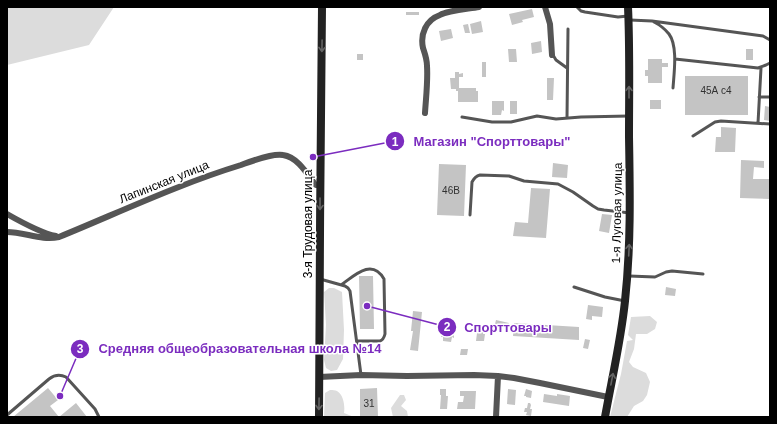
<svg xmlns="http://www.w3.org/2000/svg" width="777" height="424" font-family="Arial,sans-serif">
<rect width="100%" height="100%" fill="#fff"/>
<!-- green -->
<path fill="#dcdcdc" d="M7,7H114L89,45L7,65Z
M329,288H334L342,292L344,330L343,359L337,370L331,371L326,368L324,360L326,325L324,292Z
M650,316L657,322L655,329L647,334H636L634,349L629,362L633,367L646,373L650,382L647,395L643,401L634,406L627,417H610L621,374L627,341L633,340L628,335L631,317Z
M330,390C333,390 335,390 337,391C344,395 345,407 344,413L354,417H324L325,393Z
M400,395H404L406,400L401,406L407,411L408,417H393L391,408Z"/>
<!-- building -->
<path fill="#c4c4c4" d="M532,9L534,17L522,20L523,22L512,25L509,14Z
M406,12H419V15H406Z
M481,21L483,32L472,34L470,24Z
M468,24L470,33H465L463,25Z
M451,29L453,38L441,41L439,31Z
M541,41L542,52L532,54L531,43Z
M508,49H516L517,62H509Z
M746,49H753V60H746Z
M357,54H363V60H357Z
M648,59H662V63H668V67H662V83H648V76H645V70H648Z
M482,62H486V77H482Z
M455,72H459V74L463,73V77H459V88H476V91H478V102H458V91H456V89H451L450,78H455Z
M685,76H748V115H685Z
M547,78H554L553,100H547Z
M650,100H661V109H650Z
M492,101H504V111L502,110L501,115H492Z
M510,101H517V114H510Z
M765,106L770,107V121L764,120Z
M721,127L736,128L735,152H715L716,137H721Z
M741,160L764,161V168L754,167L753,179H770V199L740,198Z
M553,163L568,165L567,178L552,177Z
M439,164L466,165L464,216L437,215Z
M531,188L550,189L546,238L513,236L515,222L528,223Z
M602,214L612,215L609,233L599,231Z
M359,276H373L374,329H360Z
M666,287L676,289L675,296L665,295Z
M588,305L603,307L602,317L592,316V320L586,319Z
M413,311L422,312L418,351L410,350L413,331H411Z
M496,320L509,323L508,327L495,324Z
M514,323L579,327V340L513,336Z
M444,328L453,329L452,334H454V338L452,337L451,342L443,341V337H441L442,331H444Z
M479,329H484L483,334H485L484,341H476L477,333H479Z
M585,339L590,340L588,349L583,348Z
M461,349H468L467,355H460Z
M48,388L58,400L50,406L59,417H13Z
M377,388L378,417H360V389Z
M440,389H446V396H448L447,409H440L441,395H440Z
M508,389L516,390L515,405L507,404Z
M526,389L532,391L531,398L526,397V396H524Z
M460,391H476L475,409H457L458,402H463L464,396H460Z
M544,394L557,396V394L570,396L569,406L543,402Z
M76,403L87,417H59Z
M528,403H530L531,405L530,409H532L531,416L526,415L527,412H524L525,408H527Z"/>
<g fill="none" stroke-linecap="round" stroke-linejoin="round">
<!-- lane -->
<path stroke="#555" stroke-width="3" d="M577,7L581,11L585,12L618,17L628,16
M630,20L652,21L763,36L770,40
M654,22C660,25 665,29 669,34C678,46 674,73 673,88
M553,55L556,60L567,68
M675,59L758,68L766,65L770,63
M759,97H770
M462,117L492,122H511L537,116L556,119L581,117L629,116
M567,118L568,29
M758,123L761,68
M693,136L715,122L721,121L770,124
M470,215L472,182C474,178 476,176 480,175L509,176L524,181L558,184L573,192L593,206L598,209L604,210L630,213
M629,276L655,277L666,272L672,271L703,274
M320,279L345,286L348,288L350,291L361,375
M341,285C355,275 372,258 384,279L385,334C384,338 383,340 380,341H357
M574,287L605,297L625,301
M7,415L49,379C54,375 60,374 66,377L95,409L99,417"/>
<!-- street -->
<path stroke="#555" stroke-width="6" d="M545,7L550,24L552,55
M425,113C426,97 428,81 427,66C427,59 425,54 423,48C420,34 426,20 440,15C449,10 468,9 479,7
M7,214C21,222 41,233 56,236
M7,232C25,232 41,241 59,237C120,212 179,184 241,165C252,161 272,153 283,155C297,157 306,172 314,183L316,185H320
M319,377L361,375L407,376L474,375L498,376L514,378L540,383L608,397
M496,417L498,376"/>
<!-- secondary -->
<path stroke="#222" stroke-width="8" d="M319,417C320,280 320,144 322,7
M605,417C612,378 621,340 625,301C631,246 630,192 629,137C629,94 630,50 628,7"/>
</g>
<!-- one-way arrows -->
<defs><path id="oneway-shaft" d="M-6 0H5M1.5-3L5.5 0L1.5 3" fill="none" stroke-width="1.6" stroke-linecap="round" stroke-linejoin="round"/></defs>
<g stroke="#646464">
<use href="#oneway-shaft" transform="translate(322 46) rotate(91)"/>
<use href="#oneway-shaft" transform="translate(629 92) rotate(-90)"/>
<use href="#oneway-shaft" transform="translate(320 204) rotate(90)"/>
<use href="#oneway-shaft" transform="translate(629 250) rotate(-87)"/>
<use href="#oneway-shaft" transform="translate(612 379) rotate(-79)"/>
<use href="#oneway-shaft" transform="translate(319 404) rotate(91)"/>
</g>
<g text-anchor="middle" stroke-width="3" stroke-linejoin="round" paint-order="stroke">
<!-- number labels -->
<g font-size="10" fill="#313131">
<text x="716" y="94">45А с4</text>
<text x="451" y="194">46В</text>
<text x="369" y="407">31</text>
</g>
<!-- street labels -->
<g font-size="12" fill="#000" stroke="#fff">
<text transform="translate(164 182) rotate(-22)" y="4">Лапинская улица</text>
<text transform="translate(617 213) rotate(-89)" y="4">1-я Луговая улица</text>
<text transform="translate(308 224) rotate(-90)" y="4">3-я Трудовая улица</text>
</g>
</g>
<!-- callouts -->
<path fill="none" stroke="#7b2cbf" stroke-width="1.5" d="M313 157L395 141M367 306L447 327M60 396L80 349"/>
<g fill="#7b2cbf" stroke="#fff" stroke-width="1.5">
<circle cx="313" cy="157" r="4"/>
<circle cx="367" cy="306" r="4"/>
<circle cx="60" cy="396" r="4"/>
<circle cx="395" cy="141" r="10"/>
<circle cx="447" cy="327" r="10"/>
<circle cx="80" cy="349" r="10"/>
</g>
<g font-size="12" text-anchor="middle" font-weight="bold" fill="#fff">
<text x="395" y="146">1</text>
<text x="447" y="331">2</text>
<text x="80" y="353">3</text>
</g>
<g font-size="13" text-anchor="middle" font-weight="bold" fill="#7b2cbf" stroke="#fff" stroke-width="3" stroke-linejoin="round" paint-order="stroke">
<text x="492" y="146">Магазин "Спорттовары"</text>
<text x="508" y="332">Спорттовары</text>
<text x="240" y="353">Средняя общеобразовательная школа №14</text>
</g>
<!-- border -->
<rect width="777" height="424" fill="none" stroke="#000000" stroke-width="16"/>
</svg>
